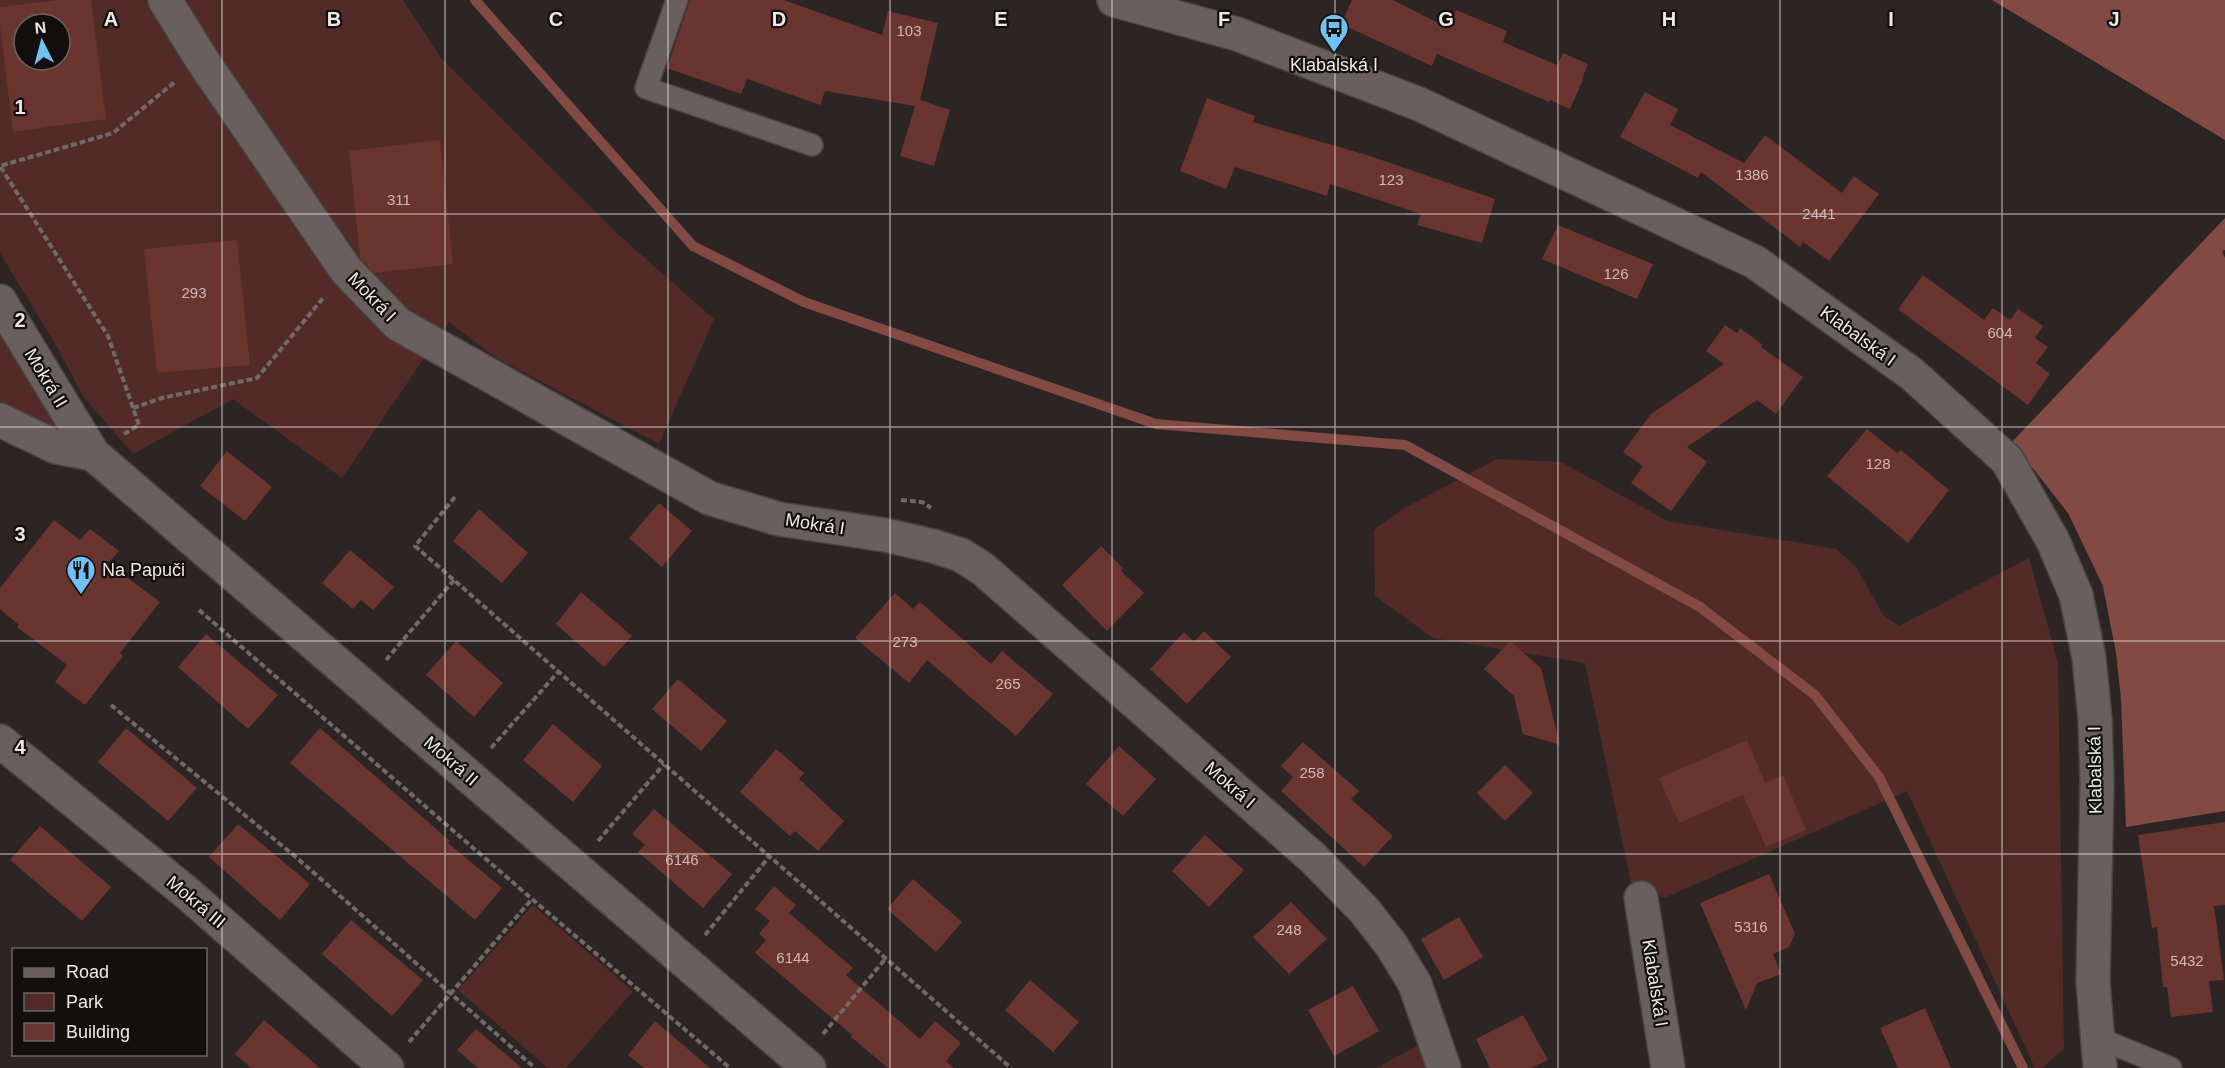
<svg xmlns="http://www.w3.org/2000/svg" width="2225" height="1068" font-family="Arial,sans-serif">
<rect width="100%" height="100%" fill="#2d2524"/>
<!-- green -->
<path fill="#522b26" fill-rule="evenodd" d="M0,0H403L441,58L620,236L714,319L659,444L495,357L449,322L342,478L233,399L133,454L83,396L57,347L0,253ZM24,24H60V60H24Z
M0,326L55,416V424L44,430L0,406Z
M1497,459L1561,462L1668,521L1836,549L1857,568L1883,615L1899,626L2029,558L2058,663L2064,1049L2042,1068H2035L1907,791L1664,898L1652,892H1633L1585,663L1433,638L1375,596L1374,530L1401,510Z
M533,905L633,991L566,1068H548L458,990Z
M1421,1044L1430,1068H1376Z"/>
<!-- forest -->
<path fill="#824a43" d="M1992,0H2225V140Z
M2225,218V250L2222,251L2225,258V811L2126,827L2121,699L2116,653L2103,586L2068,513L2012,442Z"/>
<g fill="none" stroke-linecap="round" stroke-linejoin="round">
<!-- stream -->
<path stroke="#824a43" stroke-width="10" d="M475,0L693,246L804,302L1156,424L1405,445L1700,607L1815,695L1879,777L2023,1068"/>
</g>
<!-- building -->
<path fill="#6a342f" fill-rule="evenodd" d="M57,0H91L106,119L13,132L0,26V7ZM24,24H60V60H24Z
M690,0H784L882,35L888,11L938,23L920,100L950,110L934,166L900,156L915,106L825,91L820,105L747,79L741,94L667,68Z
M1352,0H1393L1448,28L1456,10L1507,31L1503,42L1557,65L1563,53L1588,64L1582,79L1583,80L1570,109L1550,100L1549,102L1437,54L1432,66L1341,24Z
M1645,92L1678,109L1670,125L1744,163L1765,135L1842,193L1854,176L1879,194L1829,261L1803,242L1800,247L1701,172L1698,178L1620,137Z
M1207,98L1255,116L1253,122L1370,156L1495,199L1482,243L1417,225L1421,214L1330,184L1327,196L1235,167L1226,189L1180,171Z
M440,140L453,264L375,273L360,258L349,151Z
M1558,225L1653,264L1637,299L1542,259Z
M237,240L250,365L157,373L144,249Z
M1923,275L1984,320L1993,308L2010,320L2018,309L2043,326L2035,338L2048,347L2036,363L2050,374L2028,405L1898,309Z
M1725,325L1737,333L1740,328L1763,345L1761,347L1803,377L1776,414L1757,400L1687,447L1707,462L1671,511L1631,483L1643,466L1623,452L1651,414L1724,364L1706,351Z
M1867,429L1897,453L1901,450L1949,490L1908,543L1827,476Z
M227,451L272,487L245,521L200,486Z
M659,503L692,531L662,567L629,538Z
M479,509L528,553L502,583L453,541Z
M54,520L80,540L90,529L119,551L108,563L160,602L120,653L123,656L85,705L55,682L67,665L17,627L19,625L0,609V588Z
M1101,546L1123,568L1121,571L1144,593L1107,631L1062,585Z
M350,550L394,587L373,610L361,600L353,609L322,583Z
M581,592L632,636L604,667L556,624Z
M895,593L913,609L920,602L991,664L1002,651L1053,694L1016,736L927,660L909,683L855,638Z
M1204,631L1231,657L1187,704L1150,669L1184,632L1194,642Z
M206,634L278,695L248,729L178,667Z
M456,641L503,683L474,717L426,675Z
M1510,641L1541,668L1560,745L1523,734L1514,696L1484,669Z
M678,679L727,721L701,751L652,709Z
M553,724L602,766L573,802L523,760Z
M126,728L197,788L168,821L98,762Z
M320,728L450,841L448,843L502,888L475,920L290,763Z
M1747,740L1765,783L1783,775L1806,830L1766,847L1743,795L1679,823L1659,778Z
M1303,742L1359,791L1351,799L1393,836L1364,867L1281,791L1293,777L1281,766Z
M1119,746L1156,779L1123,816L1086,784Z
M776,749L804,773L799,779L844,821L818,851L795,831L790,836L740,792Z
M1505,765L1533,793L1505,821L1477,793Z
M654,809L732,874L703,908L638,852L645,845L632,834Z
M2225,822V905L2214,906L2224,980L2209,981L2213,1012L2171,1017L2167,987H2163L2157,927L2152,928L2138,835Z
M238,824L310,884L280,920L209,857Z
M40,826L111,887L82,921L10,860Z
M1205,835L1244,870L1209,907L1172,871Z
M1769,874L1795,934L1789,947L1773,954L1781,974L1757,983L1746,1010L1700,903Z
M913,879L962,922L936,952L887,909Z
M774,886L796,905L789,913L853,968L846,975L920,1039L935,1021L961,1043L946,1061L954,1068H888L851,1037L852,1035L755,953L766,940L759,934L770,921L755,909Z
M1291,902L1327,939L1289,974L1253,937Z
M1459,917L1483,957L1444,980L1421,939Z
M351,920L423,980L392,1016L322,954Z
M1030,980L1079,1022L1053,1052L1005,1010Z
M1353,986L1379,1031L1334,1056L1308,1010Z
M1925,1008L1951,1068H1898L1880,1028Z
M1523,1015L1548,1060L1531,1068H1490L1476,1039Z
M264,1020L320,1068H251L235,1054Z
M655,1021L710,1068H644L628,1055Z
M476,1029L522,1068H478L457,1050Z"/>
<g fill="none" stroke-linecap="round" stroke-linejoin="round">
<!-- lane casing -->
<g stroke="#494343" stroke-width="24">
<path id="lane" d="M677,0L646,88L812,145
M2098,1038L2171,1068"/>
</g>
<!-- street casing -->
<g stroke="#494343" stroke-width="36">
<path id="street" d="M165,0L202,60L346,270L398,324L709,498L779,519L885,535L933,546L961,555L983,569L1312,857L1364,910L1392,946L1415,984L1444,1068
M1114,0L1237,34L1419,104L1755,262L1912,374L2007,460L2053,541L2076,595L2089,658L2095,719L2097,780L2093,982L2100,1068
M0,301L93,454L809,1068
M0,420L56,447L93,454
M0,741L187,893L387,1068
M1641,898L1668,1068"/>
</g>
<!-- path -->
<path stroke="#716a69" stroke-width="4" stroke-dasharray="6 3" stroke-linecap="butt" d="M133,408L162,398L257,378L324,297
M124,434L139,425L108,336L0,166L113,133L176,81
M455,497L415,546L1011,1068
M901,500L922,502L931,508
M199,610L532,899L730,1068
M386,660L454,580
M111,705L297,858L535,1068
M491,748L558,672
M598,841L664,764
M705,935L769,857
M823,1034L886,958
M409,1042L532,899"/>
<!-- lane -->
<use href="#lane" stroke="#685f5e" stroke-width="21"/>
<!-- street -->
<use href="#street" stroke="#685f5e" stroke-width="33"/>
</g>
<!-- grid -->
<path fill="none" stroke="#eee9e9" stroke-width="1.5" stroke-opacity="0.55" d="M222,0V1068M445,0V1068M668,0V1068M890,0V1068M1112,0V1068M1335,0V1068M1558,0V1068M1780,0V1068M2002,0V1068M0,214H2225M0,427H2225M0,641H2225M0,854H2225"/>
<!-- icons -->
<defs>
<g id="bus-pin" transform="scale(1.5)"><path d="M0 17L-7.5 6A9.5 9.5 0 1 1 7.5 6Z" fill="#70c2f4" stroke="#130f0f"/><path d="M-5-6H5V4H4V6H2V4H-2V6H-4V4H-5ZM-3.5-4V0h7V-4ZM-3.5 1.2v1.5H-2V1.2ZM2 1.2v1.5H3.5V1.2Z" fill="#111"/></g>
<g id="restaurant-pin" transform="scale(1.5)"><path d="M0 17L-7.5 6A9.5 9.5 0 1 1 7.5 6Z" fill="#70c2f4" stroke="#130f0f"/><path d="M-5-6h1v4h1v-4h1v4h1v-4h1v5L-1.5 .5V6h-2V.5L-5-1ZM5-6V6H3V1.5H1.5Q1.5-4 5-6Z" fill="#111"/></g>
</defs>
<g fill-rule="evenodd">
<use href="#bus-pin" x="1334" y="28"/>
<use href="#restaurant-pin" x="81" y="570"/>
</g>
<g text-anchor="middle" stroke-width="4.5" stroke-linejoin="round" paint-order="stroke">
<!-- number labels -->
<g font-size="15" fill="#cdbcba">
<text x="909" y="36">103</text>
<text x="1752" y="180">1386</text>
<text x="1391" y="185">123</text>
<text x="399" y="205">311</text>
<text x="1819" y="219">2441</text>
<text x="1616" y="279">126</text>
<text x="194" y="298">293</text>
<text x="2000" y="338">604</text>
<text x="1878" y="469">128</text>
<text x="905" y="647">273</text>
<text x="1008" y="689">265</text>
<text x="1312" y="778">258</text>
<text x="682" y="865">6146</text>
<text x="1751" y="932">5316</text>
<text x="1289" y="935">248</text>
<text x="793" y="963">6144</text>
<text x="2187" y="966">5432</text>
</g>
<!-- poi labels -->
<g font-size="18" fill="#eee9e9" stroke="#130f0f">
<text x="1334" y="71">Klabalská I</text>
<text x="102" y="576" text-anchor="start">Na Papuči</text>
</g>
<!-- street labels -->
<g font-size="18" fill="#eee9e9" stroke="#130f0f">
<text transform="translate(372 297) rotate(46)" y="6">Mokrá I</text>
<text transform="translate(1858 336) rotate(36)" y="6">Klabalská I</text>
<text transform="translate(46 378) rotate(59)" y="6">Mokrá II</text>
<text transform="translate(815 524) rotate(9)" y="6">Mokrá I</text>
<text transform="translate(451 761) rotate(41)" y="6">Mokrá II</text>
<text transform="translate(2095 770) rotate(-91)" y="6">Klabalská I</text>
<text transform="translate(1230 785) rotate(41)" y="6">Mokrá I</text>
<text transform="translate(196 902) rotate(40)" y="6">Mokrá III</text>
<text transform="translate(1655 983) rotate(81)" y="6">Klabalská I</text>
</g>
</g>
<g font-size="20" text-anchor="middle" font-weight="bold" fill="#eee9e9" stroke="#130f0f" stroke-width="4.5" stroke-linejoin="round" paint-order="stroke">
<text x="111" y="26">A</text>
<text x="334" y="26">B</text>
<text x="556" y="26">C</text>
<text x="779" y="26">D</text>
<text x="1001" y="26">E</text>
<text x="1224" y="26">F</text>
<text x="1446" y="26">G</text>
<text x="1669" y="26">H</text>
<text x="1891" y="26">I</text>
<text x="2114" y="26">J</text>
<text x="20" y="114">1</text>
<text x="20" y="327">2</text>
<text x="20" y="541">3</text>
<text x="20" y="754">4</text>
</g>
<!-- legend -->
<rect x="12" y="948" width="195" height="108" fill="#130f0f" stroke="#6b6666" stroke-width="1.5"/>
<rect x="24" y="968" width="30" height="9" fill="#685f5e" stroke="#6b6666" stroke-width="1.5"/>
<text x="66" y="978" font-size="18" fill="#eee9e9">Road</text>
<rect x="24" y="993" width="30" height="18" fill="#522b26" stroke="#6b6666" stroke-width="1.5"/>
<text x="66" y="1008" font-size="18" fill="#eee9e9">Park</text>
<rect x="24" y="1023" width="30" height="18" fill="#6a342f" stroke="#6b6666" stroke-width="1.5"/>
<text x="66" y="1038" font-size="18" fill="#eee9e9">Building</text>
<!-- north arrow -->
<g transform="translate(42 42) rotate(354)"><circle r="28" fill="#130f0f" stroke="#6b6666" stroke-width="1.5"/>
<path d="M0-4.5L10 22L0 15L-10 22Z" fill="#70c2f4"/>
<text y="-9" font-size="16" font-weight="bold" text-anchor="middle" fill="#eee9e9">N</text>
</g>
</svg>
